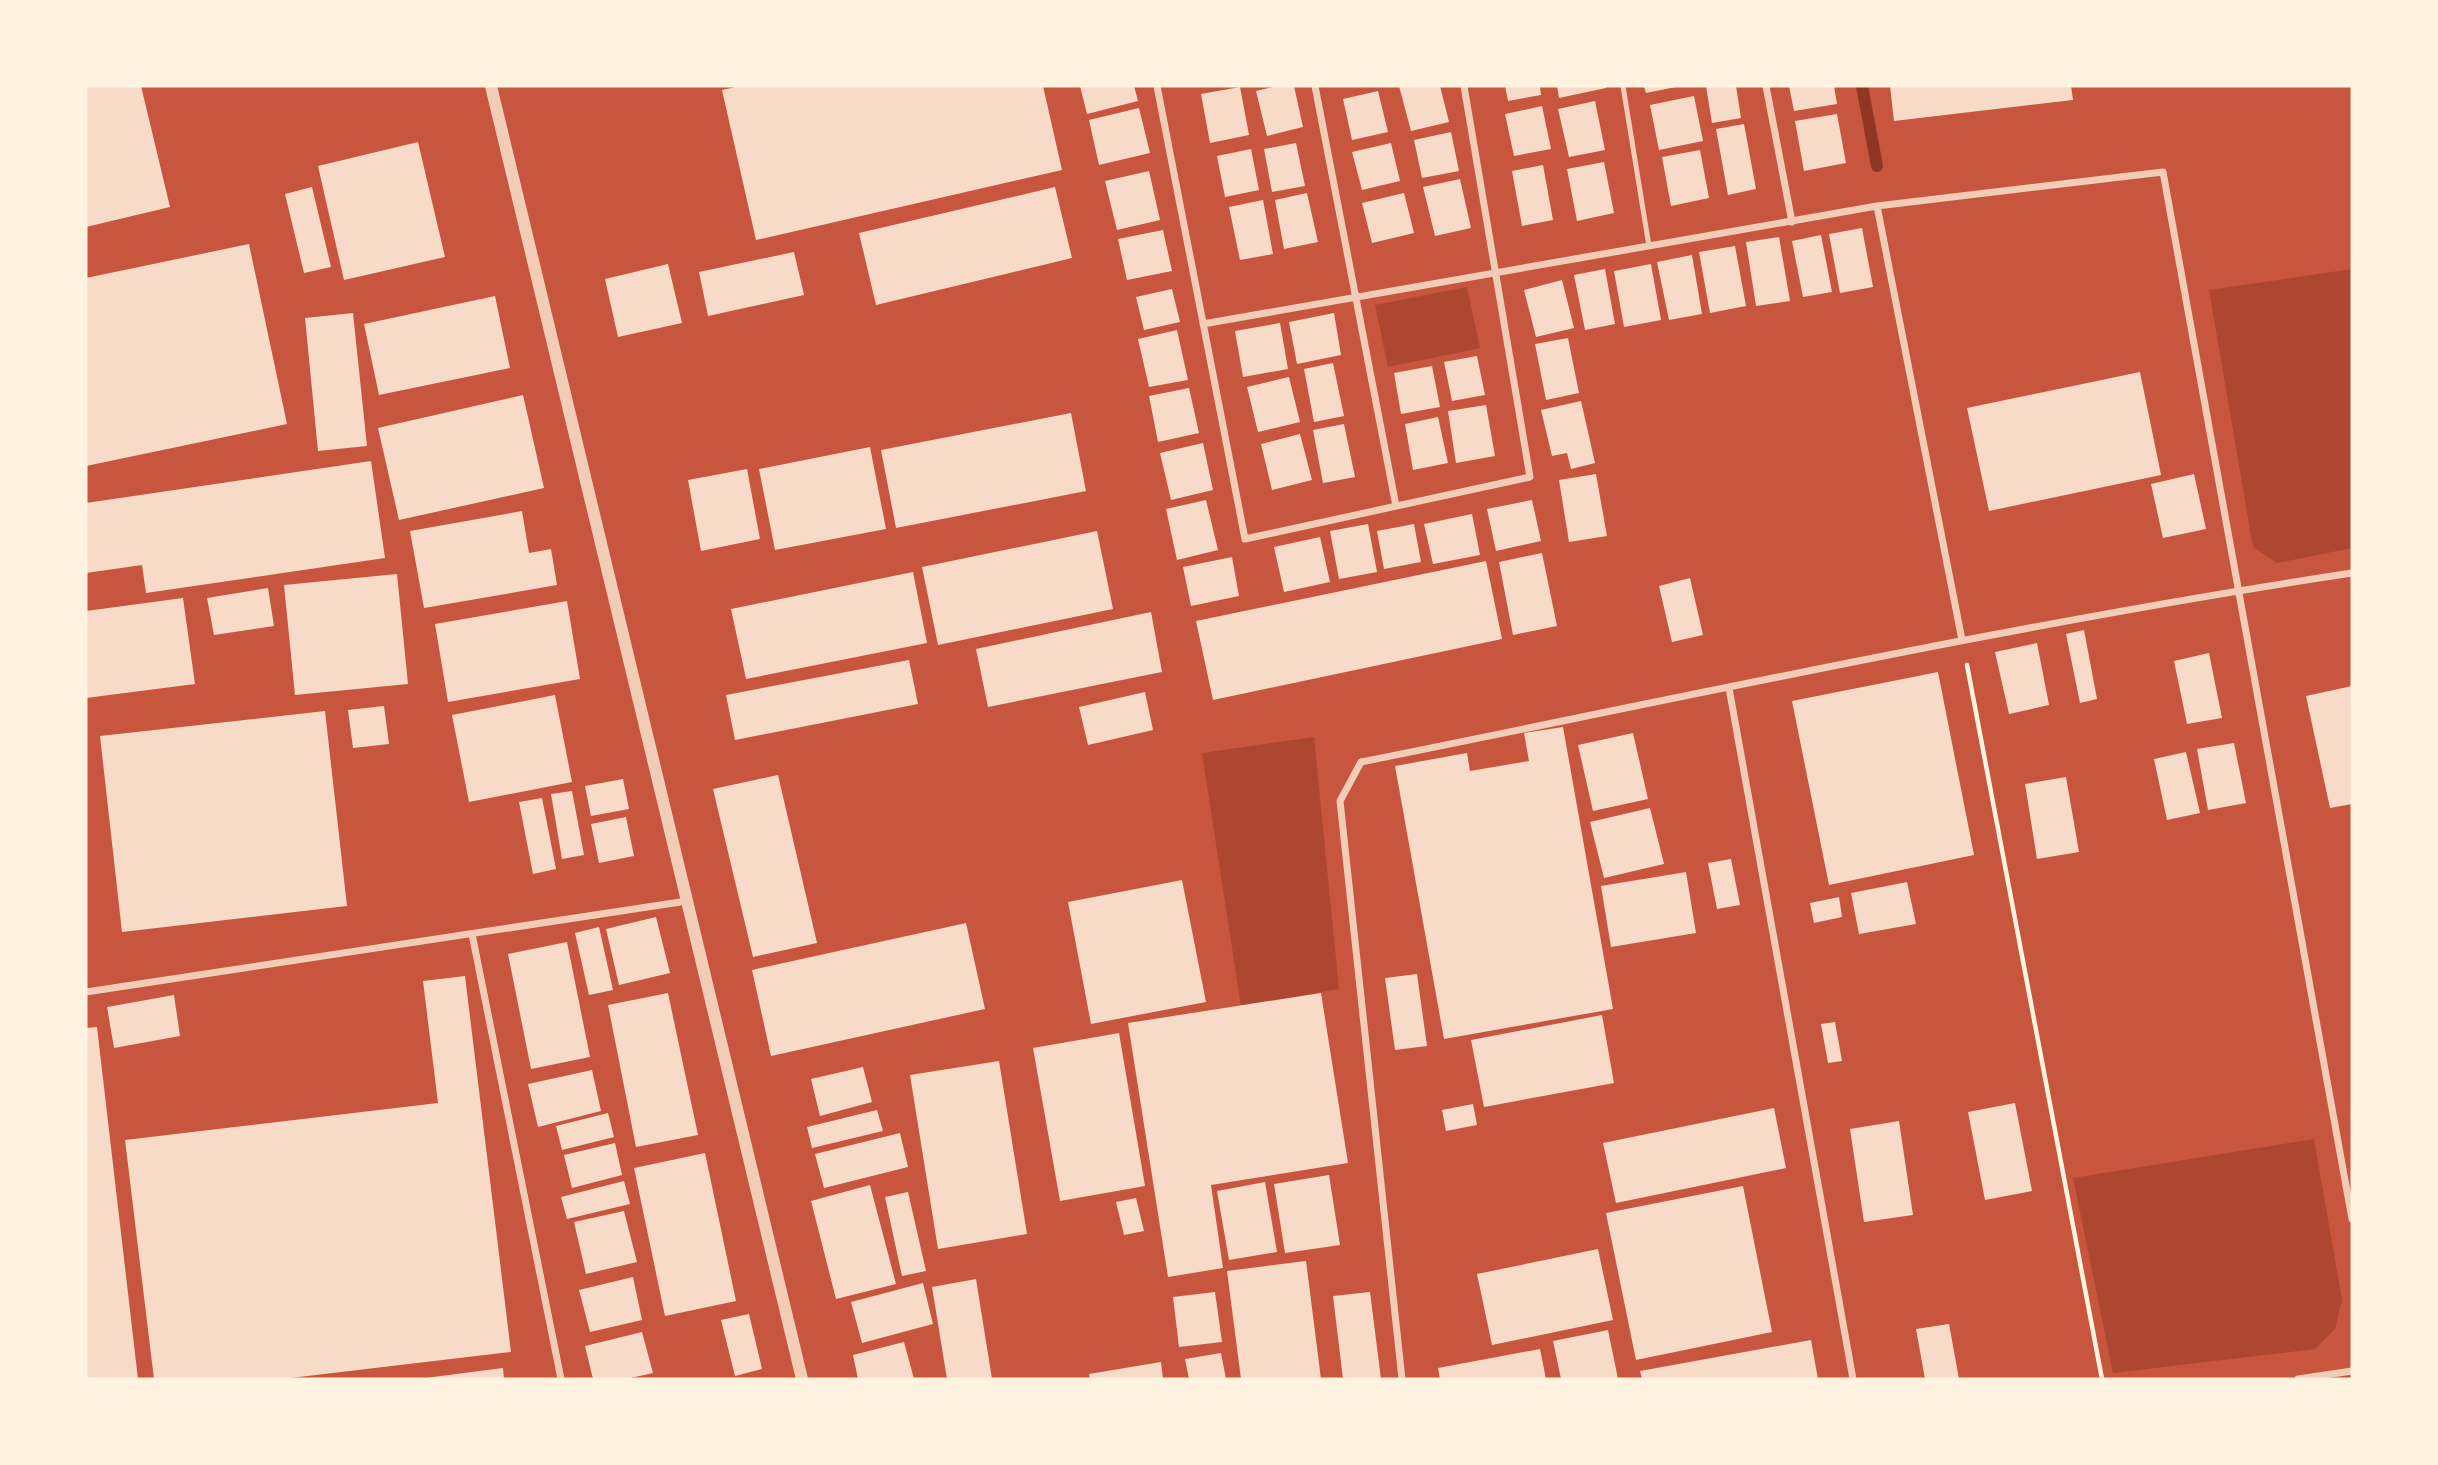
<svg xmlns="http://www.w3.org/2000/svg" width="2438" height="1465" font-family="'Exo 2',sans-serif">
<rect width="100%" height="100%" fill="#c8553d"/>
<!-- green -->
<path fill="#ae4732" d="M2352,269V548L2277,563L2253,547L2209,290Z
M1467,287L1480,348L1388,367L1375,305Z
M1314,737L1339,989L1241,1006L1202,753Z
M2314,1139L2342,1300L2335,1329L2315,1349L2113,1373L2073,1178Z"/>
<g fill="none" stroke-linecap="round" stroke-linejoin="round">
<!-- stream -->
<path stroke="#8f3625" stroke-width="12" d="M1862,86L1877,166"/>
</g>
<!-- building -->
<path fill="#f7dbc8" d="M86,86H141L170,207L86,227Z
M740,86H1043L1062,170L756,240L722,90Z
M1080,86H1134L1138,101L1087,114Z
M1278,86H1294L1303,127L1267,136L1256,91Z
M1399,86H1440L1449,122L1411,131Z
M1505,86H1540L1541,95L1508,101Z
M1557,86H1606V88L1559,98Z
M1644,86H1676V87L1646,93Z
M1706,86H1736L1741,118L1712,123Z
M1789,86H1834L1837,104L1794,111Z
M1890,86H2071L2073,100L1894,121Z
M1240,87L1249,135L1210,143L1201,94Z
M1378,91L1388,132L1352,140L1343,99Z
M1694,96L1703,141L1659,150L1650,105Z
M1595,101L1605,150L1569,157L1558,109Z
M1542,106L1551,149L1514,156L1505,114Z
M1139,108L1150,153L1099,165L1089,120Z
M1837,114L1846,163L1804,171L1795,121Z
M1744,124L1756,189L1728,195L1716,129Z
M1451,132L1459,171L1422,178L1414,140Z
M418,142L445,257L344,280L318,166Z
M1296,143L1305,186L1272,192L1264,149Z
M1391,143L1400,181L1362,190L1352,152Z
M1251,149L1259,190L1225,197L1217,156Z
M1700,150L1709,198L1671,206L1662,157Z
M1604,162L1614,213L1577,221L1567,169Z
M1543,165L1553,220L1522,226L1512,171Z
M1149,171L1160,220L1117,230L1105,181Z
M1460,179L1471,228L1435,236L1423,187Z
M312,187L331,267L304,273L285,194Z
M1055,187L1072,258L876,305L859,233Z
M1307,193L1318,242L1284,249L1275,200Z
M1404,193L1414,233L1372,243L1362,203Z
M1263,200L1273,254L1240,260L1229,207Z
M1862,228L1873,287L1840,293L1829,234Z
M1163,230L1172,271L1127,280L1118,239Z
M1821,235L1832,292L1803,297L1792,241Z
M1779,237L1790,301L1756,306L1746,242Z
M249,244L287,424L86,466V278Z
M1735,246L1746,306L1710,313L1699,252Z
M794,252L804,295L708,316L699,272Z
M1692,255L1702,314L1669,320L1657,262Z
M668,264L682,323L618,337L605,279Z
M1651,264L1661,320L1624,327L1614,271Z
M1605,269L1615,324L1585,330L1574,275Z
M1562,280L1574,328L1536,337L1524,290Z
M1172,289L1180,322L1144,330L1136,297Z
M495,296L510,368L379,395L364,324Z
M353,313L367,446L318,451L305,318Z
M1334,313L1341,355L1297,364L1289,322Z
M1280,323L1288,369L1243,377L1235,331Z
M1177,330L1188,380L1149,387L1138,339Z
M1568,338L1579,393L1546,400L1535,344Z
M1477,356L1485,395L1452,401L1444,362Z
M1333,363L1344,416L1314,422L1304,369Z
M1432,366L1440,407L1401,414L1394,373Z
M2140,372L2161,475L1989,511L1967,408Z
M1289,377L1300,422L1258,432L1247,387Z
M1189,388L1199,433L1158,442L1149,396Z
M523,395L544,488L399,520L378,428Z
M1581,401L1595,463L1571,469L1567,453L1552,456L1541,410Z
M1486,405L1495,456L1456,463L1448,411Z
M1071,413L1086,491L896,528L881,450Z
M1438,417L1448,463L1413,470L1405,424Z
M1344,424L1355,477L1323,483L1313,430Z
M1300,434L1312,480L1272,490L1261,444Z
M1203,443L1213,490L1171,500L1160,453Z
M870,447L886,529L775,550L759,469Z
M371,461L385,558L146,593L142,565L86,573V503Z
M747,469L760,539L701,551L688,480Z
M1596,474L1607,536L1569,542L1559,480Z
M2194,474L2206,529L2163,538L2151,484Z
M1206,500L1218,550L1177,560L1166,509Z
M1532,500L1541,541L1496,551L1487,509Z
M522,511L529,553L551,549L557,585L424,608L410,531Z
M1472,514L1480,555L1433,564L1424,524Z
M1368,524L1377,572L1339,579L1330,531Z
M1414,524L1421,562L1384,569L1377,531Z
M1097,531L1113,609L938,645L922,567Z
M1320,537L1330,582L1284,592L1274,547Z
M1542,553L1557,626L1513,635L1499,562Z
M1232,557L1239,596L1191,606L1183,567Z
M1486,561L1502,639L1213,700L1196,621Z
M913,572L927,643L746,679L731,609Z
M397,574L408,684L295,695L284,585Z
M1690,578L1703,635L1672,642L1659,586Z
M268,588L274,626L214,635L207,598Z
M183,598L195,684L86,698V611Z
M567,601L580,679L448,702L435,624Z
M1151,612L1162,672L988,707L976,649Z
M2084,630L2097,699L2080,703L2066,634Z
M2037,643L2049,705L2009,714L1995,652Z
M2209,653L2222,718L2187,724L2174,661Z
M909,660L918,704L735,740L726,695Z
M1938,672L1974,855L1829,885L1792,701Z
M2352,686V804L2330,808L2306,696Z
M1145,692L1153,730L1088,745L1079,707Z
M555,695L572,782L469,802L452,715Z
M384,706L389,744L353,748L348,710Z
M325,711L347,906L122,932L100,736Z
M1563,727L1613,1009L1444,1039L1395,766L1467,753L1470,771L1529,761L1524,733Z
M1633,733L1648,799L1593,811L1578,745Z
M2234,743L2246,803L2208,810L2197,749Z
M2186,752L2200,813L2167,820L2154,759Z
M778,775L817,943L753,957L713,789Z
M2066,777L2079,852L2037,859L2025,784Z
M623,779L629,809L591,816L585,786Z
M572,791L584,855L562,859L551,794Z
M542,798L556,869L533,874L519,802Z
M1650,808L1664,864L1604,878L1590,822Z
M626,817L634,856L599,863L591,824Z
M1731,859L1740,905L1717,909L1708,863Z
M1686,872L1696,933L1611,947L1601,886Z
M1182,880L1206,1002L1091,1024L1068,902Z
M1907,882L1916,924L1859,934L1851,893Z
M1839,897L1842,917L1814,923L1810,903Z
M656,917L670,973L619,985L606,929Z
M966,923L985,1009L771,1056L752,970Z
M599,927L613,990L589,995L575,933Z
M567,942L590,1057L531,1069L508,954Z
M1417,974L1427,1046L1395,1050L1385,978Z
M465,976L511,1352L282,1379H154L125,1140L438,1103L423,981Z
M668,993L698,1135L636,1147L608,1005Z
M1321,993L1348,1163L1211,1185L1223,1268L1168,1277L1128,1023Z
M174,995L180,1036L114,1048L107,1007Z
M1602,1015L1614,1083L1484,1107L1471,1040Z
M1835,1022L1842,1061L1828,1063L1821,1024Z
M97,1027L138,1379H86V1028Z
M1119,1033L1145,1186L1060,1201L1033,1048Z
M999,1061L1027,1234L938,1249L910,1075Z
M863,1067L872,1102L820,1116L811,1079Z
M592,1070L601,1111L538,1127L528,1084Z
M2015,1103L2032,1191L1985,1200L1968,1112Z
M1473,1104L1477,1125L1446,1131L1442,1110Z
M1774,1108L1786,1168L1616,1203L1603,1143Z
M877,1110L883,1131L812,1148L807,1127Z
M608,1113L614,1137L562,1150L556,1126Z
M1899,1121L1913,1215L1864,1222L1850,1129Z
M900,1133L908,1167L824,1188L815,1154Z
M615,1143L622,1175L572,1188L564,1155Z
M705,1153L736,1301L665,1316L634,1168Z
M1329,1175L1340,1245L1285,1253L1274,1184Z
M624,1181L630,1204L567,1219L561,1197Z
M1265,1182L1277,1252L1229,1260L1217,1191Z
M870,1185L896,1284L836,1299L811,1201Z
M1743,1186L1772,1332L1636,1360L1606,1213Z
M908,1192L926,1271L902,1276L885,1197Z
M1136,1198L1144,1231L1124,1235L1116,1202Z
M624,1211L637,1262L586,1274L574,1222Z
M1598,1249L1613,1320L1492,1345L1477,1274Z
M1306,1261L1321,1379H1241L1227,1271Z
M633,1277L642,1320L590,1332L579,1290Z
M976,1279L992,1379H947L932,1287Z
M923,1283L933,1324L862,1343L851,1302Z
M1215,1292L1222,1342L1179,1347L1173,1297Z
M1370,1292L1381,1379H1343L1333,1296Z
M749,1314L762,1369L735,1376L721,1320Z
M1949,1324L1959,1379H1925L1916,1329Z
M1608,1330L1618,1379H1561L1553,1341Z
M642,1332L653,1373L626,1379H593L585,1346Z
M1811,1340L1818,1379H1642L1640,1371Z
M904,1342L914,1379H858L853,1355Z
M1540,1349L1546,1379H1440L1438,1368Z
M1221,1353L1226,1379H1189L1185,1359Z
M1161,1362L1163,1379H1090L1089,1374Z
M503,1368L504,1379H426L425,1378Z"/>
<g fill="none" stroke-linecap="round" stroke-linejoin="round">
<!-- path -->
<path stroke="#fff3e0" stroke-width="4.5" d="M1967,665L2102,1379"/>
<!-- service -->
<path stroke="#f1ccb7" stroke-width="5" d="M1623,86L1649,246"/>
<!-- minor -->
<path stroke="#f1ccb7" stroke-width="7" d="M1157,86L1245,539L1530,477L1464,86
M1315,86L1396,506
M1766,86L1792,222
M1877,206L1962,640
M1203,324L1877,206L2163,172L2352,1219
M1729,688L1853,1379
M472,934L561,1379
M86,992L687,901
M1402,1379L1340,801L1361,762C1690,696 2020,623 2352,573
M2298,1379L2352,1371"/>
<!-- tertiary -->
<path stroke="#f1ccb7" stroke-width="12" d="M491,86L802,1379"/>
</g>
<!-- border -->
<rect width="2438" height="1465" fill="none" stroke="#fff3e0" stroke-width="175"/>
</svg>
